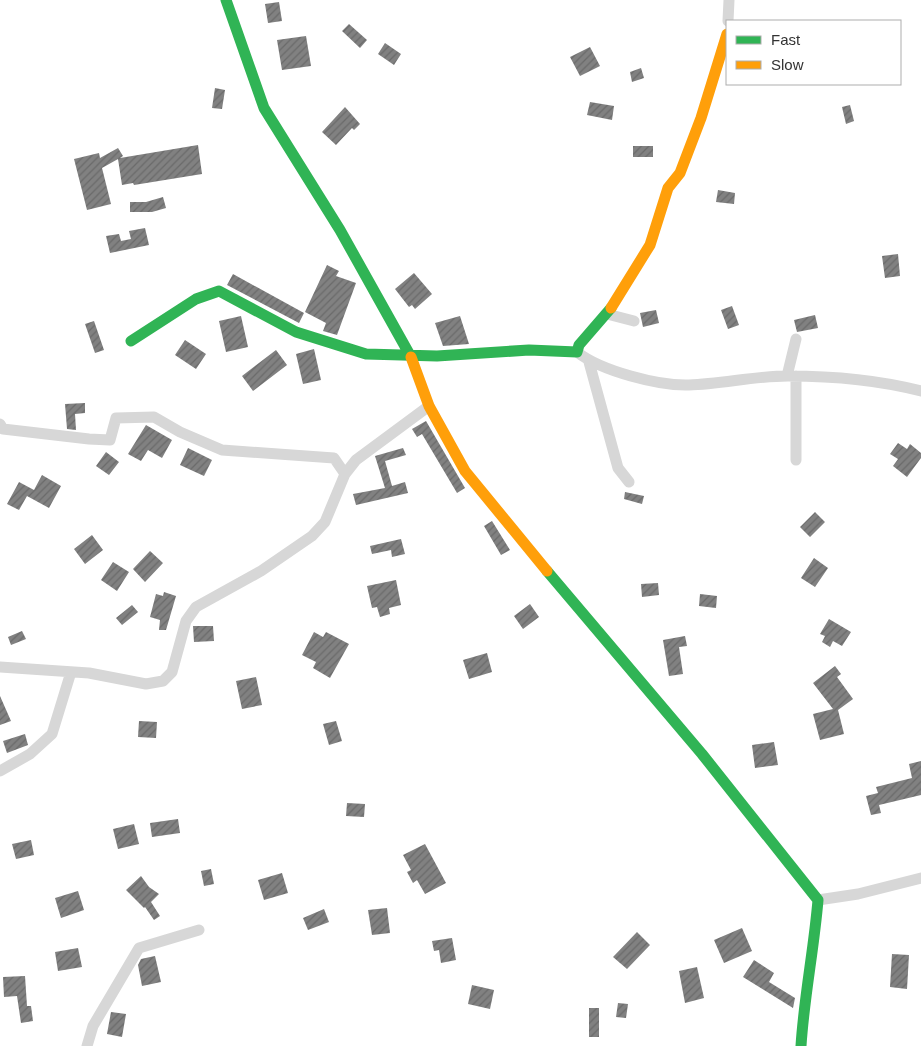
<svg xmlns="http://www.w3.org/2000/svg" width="921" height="1046" font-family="Arial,sans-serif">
<defs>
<pattern id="building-hatch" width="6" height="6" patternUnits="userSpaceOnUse" patternTransform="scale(1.25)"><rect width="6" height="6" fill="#818181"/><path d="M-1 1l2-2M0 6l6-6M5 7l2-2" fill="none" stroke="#6a6a6a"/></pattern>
</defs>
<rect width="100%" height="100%" fill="#fff"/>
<!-- building -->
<path fill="url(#building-hatch)" d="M279,2L282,21L268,23L265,4Z
M349,24L367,40L360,48L342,31Z
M306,36L311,66L282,70L277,40Z
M385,43L401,54L394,65L378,54Z
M590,47L600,66L580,76L570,57Z
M641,68L644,78L632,82L630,72Z
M215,88L225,90L222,109L212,108Z
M590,102L614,106L612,120L587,115Z
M850,105L854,121L846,124L842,107Z
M345,107L360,124L354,130L352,128L336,145L322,132Z
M198,145L202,174L134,185L133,183L122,185L118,159L102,168L111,204L87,210L74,159L99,153L100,158L118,148L123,156L120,158Z
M633,146H653V157H633Z
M718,190L735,193L734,204L716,202Z
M163,197L166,208L152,212H130V202H146Z
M145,228L149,245L110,253L106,236L119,234L121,241L131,239L129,231Z
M898,254L900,276L885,278L882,256Z
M327,265L339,271L336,276L356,283L337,335L323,331L326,323L305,312Z
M414,273L432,294L415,309L412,305L409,307L395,289Z
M233,274L304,313L299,323L227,285Z
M732,306L739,325L728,329L721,310Z
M656,310L659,323L643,327L640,313Z
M815,315L818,328L797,332L794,320Z
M241,316L248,347L226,352L219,321Z
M460,316L469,344L443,346L435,323Z
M94,321L104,350L95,353L85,324Z
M185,340L206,354L196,369L175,355Z
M314,349L321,380L303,384L296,354Z
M276,350L287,365L253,391L242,376Z
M85,403V413L75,414L76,430L67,429L65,404Z
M426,421L465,488L457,493L422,434L417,437L412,429Z
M146,425L172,440L162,458L148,450L141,461L128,454Z
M898,443L907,449L910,444L921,453V458L907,477L893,466L898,459L890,454Z
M188,448L212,460L204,476L180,465Z
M403,448L406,455L385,461L392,486L405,482L408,493L356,505L353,494L385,488L375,456Z
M106,452L119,462L109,475L96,466Z
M42,475L61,486L49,508L27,496L19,510L7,504L19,482L34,490Z
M625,492L644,496L642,504L624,499Z
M815,512L825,522L810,537L800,527Z
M492,521L510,550L501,555L484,526Z
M92,535L103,550L85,564L74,549Z
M401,539L405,554L392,557L391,550L372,554L370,546Z
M150,551L163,563L145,582L133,569Z
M814,558L828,568L815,587L801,578Z
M113,562L129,572L117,591L101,580Z
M396,580L401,605L389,608L390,614L380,617L377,607L372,608L367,586Z
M658,583L659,595L642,597L641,584Z
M164,592L176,596L166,630H159L160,620L150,617L156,594L163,596Z
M700,594L717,596L716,608L699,606Z
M530,604L539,617L523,629L514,616Z
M132,605L138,612L122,625L116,618Z
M829,619L851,632L842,646L833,641L830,647L822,642L825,636L820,634Z
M193,626H213L214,641L194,642Z
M22,631L26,639L11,645L8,637Z
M314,632L323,637L326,632L349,644L330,678L313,668L316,662L302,655Z
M685,636L687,646L679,647L683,674L669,676L663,640Z
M487,653L492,672L469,679L463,660Z
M835,666L841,674L837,677L853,699L838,710L844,734L820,740L813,714L833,709L813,683Z
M256,677L262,705L242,709L236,681Z
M0,696L11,721L0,725Z
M139,721L157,722L156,738L138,737Z
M336,721L342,741L329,745L323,724Z
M25,734L28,745L7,753L3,741Z
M774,742L778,765L755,768L752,745Z
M921,761V795L879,805L881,813L871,815L866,796L878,793L876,787L912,778L909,764Z
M347,803L365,804L364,817L346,816Z
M178,819L180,833L152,837L150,823Z
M134,824L139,844L118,849L113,829Z
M31,840L34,855L16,859L12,844Z
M425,844L446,883L425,894L417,880L413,883L407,872L411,870L403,855Z
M211,869L214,884L204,886L201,871Z
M282,873L288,893L264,900L258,880Z
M141,876L149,887L159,894L151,902L160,916L154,920L145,907L144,908L126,890Z
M78,891L84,910L61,918L55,898Z
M387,908L390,933L372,935L368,910Z
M324,909L329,922L308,930L303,918Z
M742,928L752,951L724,963L714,940Z
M637,932L650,945L627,969L613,957Z
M452,938L456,960L441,963L439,950L434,951L432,941Z
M78,948L82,967L58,971L55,952Z
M892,954L909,955L907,989L890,987Z
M155,956L161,982L142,986L138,965L141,959Z
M754,960L774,973L769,982L795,998L793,1008L743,977Z
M697,967L704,998L685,1003L679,971Z
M25,976L27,1006H31L33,1021L21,1023L17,996L4,997L3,977Z
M472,985L494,990L490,1009L468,1004Z
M618,1003L628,1004L626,1018L616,1017Z
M589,1008H599V1037H589Z
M111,1012L126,1014L122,1037L107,1034Z"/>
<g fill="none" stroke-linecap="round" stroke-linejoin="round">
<!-- street -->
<path stroke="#d7d7d7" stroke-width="11" d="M728,21L729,0
M607,314L634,321
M577,352C601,371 659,386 689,385C722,384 755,376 788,376C833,376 878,380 921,391
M589,362L618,468L629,482
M787,376L796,339
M796,376V460
M0,424L3,429L89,439L110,440L116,418L154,417L180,432L222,450L334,458L345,474
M0,667L89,673L146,684L163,681L172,672L186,621L196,607L261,571L312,536L325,522L345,474L356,460L429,406
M0,771L30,754L52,734L71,672
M818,900L858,894L921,878
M87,1046L93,1026L139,948L199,930"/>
<!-- fast -->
<path stroke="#30b455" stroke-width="11" d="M226,0L264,108L340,230L411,357
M131,341L196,299L219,291L296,332L366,354L437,356L529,350L577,352L579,345L611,308
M547,571L702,754L818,900C814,949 804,997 801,1046"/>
<!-- slow -->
<path stroke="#ff9f0a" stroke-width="11" d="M611,308L650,245L668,188L680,173L701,118L727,34
M411,357L429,406L465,471L547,571"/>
</g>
<!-- legend -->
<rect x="726" y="20" width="175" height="65" fill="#ffffff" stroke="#adadad"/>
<rect x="736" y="36" width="25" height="8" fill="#30b455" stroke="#adadad"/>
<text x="771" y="45" font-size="15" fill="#333333">Fast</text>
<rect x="736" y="61" width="25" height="8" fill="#ff9f0a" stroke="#adadad"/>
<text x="771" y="70" font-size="15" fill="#333333">Slow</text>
</svg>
